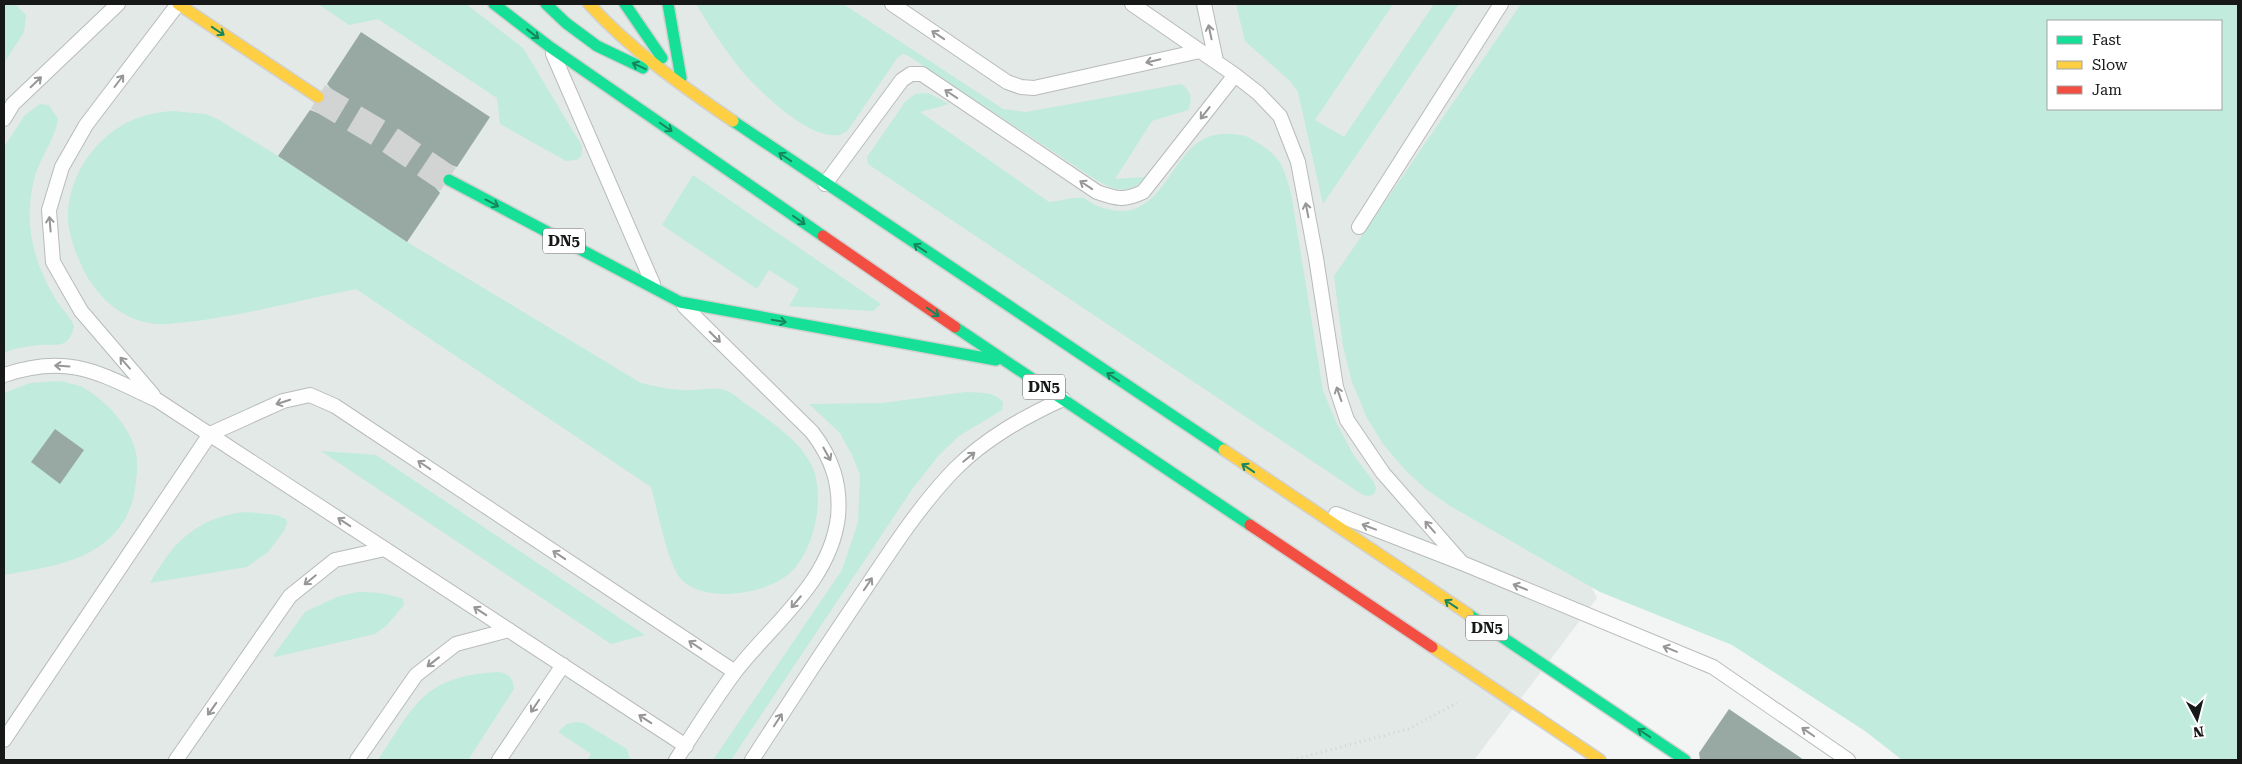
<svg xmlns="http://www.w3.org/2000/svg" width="2242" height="764" font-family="'Roboto Serif',serif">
<rect width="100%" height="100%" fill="#f3f5f4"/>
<!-- built -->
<path fill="#e2e9e6" d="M4,4H1628L1440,285L1597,598L1474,760H4Z"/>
<!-- green -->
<path fill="#c1ebdd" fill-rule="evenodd" d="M4,4H15L26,15L24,32L4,63Z
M318,4H466L523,48L582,146V155L577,160L566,161L500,124L497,98L378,19L349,25Z
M696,4H843L1003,109L1026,112L1181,84C1191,91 1193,98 1188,110L1152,121L1115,179L1146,177C1128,197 1113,190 1093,178L907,55L903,54L898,57L848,130C845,132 841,135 838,135C808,139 759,91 741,70C724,49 710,27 696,4Z
M1236,4H1393L1315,120L1344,137L1434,4H1459L1323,204L1298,92L1290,81L1245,41Z
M1521,4H2238V760H1902L1865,731L1732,645L1600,592L1450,506L1426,489L1406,471L1383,444L1367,418L1352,382L1343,346L1334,276ZM2048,21H2221V109H2048Z
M928,93L949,104L920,112L1049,202C1060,201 1073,197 1083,198C1087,199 1090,202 1093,204C1106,210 1124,214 1137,208C1176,190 1179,129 1232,134C1240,135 1246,135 1253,140C1280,155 1283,165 1291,193L1323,391L1337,424L1354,456L1373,481L1376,487L1375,493L1370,496L1363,495L868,164L867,157L905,102L915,94Z
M40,104L49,105L58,119C55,139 41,156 35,176C23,219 32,260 55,298C60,307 70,316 74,326C69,349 58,344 40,345C28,346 14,348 4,353V147L25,115Z
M172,111L206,114L219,120L278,156L407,242L641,383C658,387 675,391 693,390C705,390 716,386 727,391C735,394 742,402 749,406C771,422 796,438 810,462C828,494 814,560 782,579C765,589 743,594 724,594C708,593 693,591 682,580C668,566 657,508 651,487L356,289C303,299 250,314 196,321C182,322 164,326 150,323C121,319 97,296 84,271C76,254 67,232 68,213C70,172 98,134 135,119C147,114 160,112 172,111Z
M693,175L881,304L873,311L789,306L799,289L769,270L757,289L662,225Z
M60,381C67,383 75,384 82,387C104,399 126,422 134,446C139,459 137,474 135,488C133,510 120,532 101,545C74,565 36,569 4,575V393L30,383Z
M966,392C979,393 994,391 1003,402L1002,410L959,436L939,455L913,488L731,760H713L842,570L858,522L860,475L852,455L840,433L809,404L882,403Z
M321,451L376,455L645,635L611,644Z
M245,512L276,515L286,519L287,523L284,531L268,552L247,567L150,583C173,542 196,518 245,512Z
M357,592C374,592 388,593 403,599L404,605L386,626L375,634L275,657L273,656L305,612L337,597Z
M499,672C509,674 513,678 514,689L468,760H378C416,703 424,676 499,672Z
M576,722L584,723L627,749L630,760H587L591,754L558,732L567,724Z"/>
<!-- building -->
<path fill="#98a9a4" d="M361,32L490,117L457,167L448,164L441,167L435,172L433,181L436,188L440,193L407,242L278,156L310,110L318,113L325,111L331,106L334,97L332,90L327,84Z
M55,429L84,450L60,484L31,462Z
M1729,709L1804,760H1700L1699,753Z"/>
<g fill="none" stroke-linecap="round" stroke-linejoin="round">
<!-- highway-tunnel -->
<path stroke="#d2d4d3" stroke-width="28" stroke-dasharray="28 14" stroke-linecap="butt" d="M318,97L387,138L449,180"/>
<!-- lane casing -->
<g stroke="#b9bbba" stroke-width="16">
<path id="lane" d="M892,4L1007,82L1021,87L1034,88L1200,51
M1132,4L1235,75L1258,93L1280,116L1298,162L1316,258L1336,387L1347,420L1383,473L1462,563
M1204,4L1216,61
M553,54L653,284
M4,119L13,104L118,4
M825,184L902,80L911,74H922L1097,192C1117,199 1124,201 1143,192L1235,75
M1359,227L1501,4
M4,375C69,353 99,373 157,400L686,746
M153,395L81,311L53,262L49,210L62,167L86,125L178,4
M1336,514L1462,563L1713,667L1848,760
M4,740L210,434L283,401L310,395L335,406L735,672
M176,760L290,596L335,560L385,549
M357,760L416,675L456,644L509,630
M499,760L563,665
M676,760C695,731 714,700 735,672C773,623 830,582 838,517C841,484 832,458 812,432L684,306
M752,760C790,701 829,642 869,583C895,544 922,503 955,469C986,438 1024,417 1063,399"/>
</g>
<!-- fast casing -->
<g stroke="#d1d1d1" stroke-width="14">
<path id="fast" d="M494,4L550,47L823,236
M546,4L566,23L597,46L643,68
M625,4L662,58
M668,4L681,78
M733,121L1224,450
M449,180L680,302L996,360
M955,327L1250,525
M1468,614L1685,760"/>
</g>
<!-- slow casing -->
<g stroke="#d1d1d1" stroke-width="14">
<path id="slow" d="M178,4L318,97
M589,4C631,50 682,86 733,121
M1224,450L1468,614
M1432,647L1600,760"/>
</g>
<!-- jam casing -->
<g stroke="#d1d1d1" stroke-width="14">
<path id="jam" d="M823,236L955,327
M1250,525L1432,647"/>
</g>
<!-- path -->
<path stroke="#d3d4d4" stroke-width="3" stroke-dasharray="1 4" stroke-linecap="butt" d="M1292,760L1408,729L1457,703"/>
<!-- lane -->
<use href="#lane" stroke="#fdfefd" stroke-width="14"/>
<!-- fast -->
<use href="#fast" stroke="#16e098" stroke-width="11"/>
<!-- slow -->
<use href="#slow" stroke="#ffcf43" stroke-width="11"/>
<!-- jam -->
<use href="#jam" stroke="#f24e42" stroke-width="11"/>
</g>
<!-- one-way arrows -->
<defs><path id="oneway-shaft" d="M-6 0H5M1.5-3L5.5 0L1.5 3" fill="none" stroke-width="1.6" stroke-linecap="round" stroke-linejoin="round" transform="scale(1.25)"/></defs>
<g stroke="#16865e">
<use href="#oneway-shaft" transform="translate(218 31) rotate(34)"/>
<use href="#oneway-shaft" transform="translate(533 34) rotate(38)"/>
<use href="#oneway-shaft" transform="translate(639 66) rotate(-155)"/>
<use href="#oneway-shaft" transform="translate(666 127) rotate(35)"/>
<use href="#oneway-shaft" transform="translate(785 157) rotate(-146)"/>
<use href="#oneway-shaft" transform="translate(492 203) rotate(28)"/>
<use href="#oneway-shaft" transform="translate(799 220) rotate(35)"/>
<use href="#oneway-shaft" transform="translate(920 248) rotate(-146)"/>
<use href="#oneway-shaft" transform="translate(933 312) rotate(35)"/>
<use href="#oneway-shaft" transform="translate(779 321) rotate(10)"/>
<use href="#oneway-shaft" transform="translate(1113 377) rotate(-146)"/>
<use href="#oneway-shaft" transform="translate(1248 468) rotate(-146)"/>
<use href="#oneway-shaft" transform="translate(1451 604) rotate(-146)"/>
<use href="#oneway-shaft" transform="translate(1644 733) rotate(-146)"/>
</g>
<g stroke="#969696">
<use href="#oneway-shaft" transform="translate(1210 32) rotate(-102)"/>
<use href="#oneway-shaft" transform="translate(938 35) rotate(-146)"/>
<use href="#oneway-shaft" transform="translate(1153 61) rotate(167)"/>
<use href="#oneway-shaft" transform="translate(119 81) rotate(-53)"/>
<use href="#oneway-shaft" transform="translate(36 82) rotate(-44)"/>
<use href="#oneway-shaft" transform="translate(951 94) rotate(-146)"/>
<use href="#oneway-shaft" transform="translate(1205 113) rotate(128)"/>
<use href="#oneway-shaft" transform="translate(1086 185) rotate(-146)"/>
<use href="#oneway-shaft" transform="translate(1307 210) rotate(-101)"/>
<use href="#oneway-shaft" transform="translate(50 224) rotate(-95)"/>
<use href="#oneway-shaft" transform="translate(715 337) rotate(45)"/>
<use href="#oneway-shaft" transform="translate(125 363) rotate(-131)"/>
<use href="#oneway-shaft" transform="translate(62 366) rotate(-176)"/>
<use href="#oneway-shaft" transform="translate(1339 394) rotate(-109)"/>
<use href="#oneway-shaft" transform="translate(283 402) rotate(162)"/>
<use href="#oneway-shaft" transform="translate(827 454) rotate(61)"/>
<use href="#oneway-shaft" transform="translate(969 457) rotate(-39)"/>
<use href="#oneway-shaft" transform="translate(424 465) rotate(-146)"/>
<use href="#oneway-shaft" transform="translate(344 522) rotate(-147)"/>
<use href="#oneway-shaft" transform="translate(1369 527) rotate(-159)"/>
<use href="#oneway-shaft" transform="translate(1430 527) rotate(-131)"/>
<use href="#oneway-shaft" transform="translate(559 555) rotate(-146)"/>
<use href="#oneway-shaft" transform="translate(310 580) rotate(141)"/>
<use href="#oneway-shaft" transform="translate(868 584) rotate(-56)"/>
<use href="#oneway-shaft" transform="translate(1520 587) rotate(-158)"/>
<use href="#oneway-shaft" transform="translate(796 602) rotate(130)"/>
<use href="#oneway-shaft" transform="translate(480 611) rotate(-147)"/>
<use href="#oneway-shaft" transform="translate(695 645) rotate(-146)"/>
<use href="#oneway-shaft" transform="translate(1670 649) rotate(-158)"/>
<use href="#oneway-shaft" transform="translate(433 662) rotate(142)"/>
<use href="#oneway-shaft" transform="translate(535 706) rotate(124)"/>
<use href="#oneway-shaft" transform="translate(212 709) rotate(125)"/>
<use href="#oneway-shaft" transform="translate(645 719) rotate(-147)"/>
<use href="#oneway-shaft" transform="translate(778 720) rotate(-57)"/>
<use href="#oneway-shaft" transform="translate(1808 732) rotate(-145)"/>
</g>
<g text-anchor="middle" stroke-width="4.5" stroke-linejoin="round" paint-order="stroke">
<!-- shield labels -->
<g fill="#fff" stroke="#5d5d5d" stroke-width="1">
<rect x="543" y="228.5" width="42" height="25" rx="4"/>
<rect x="1023" y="374.5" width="42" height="25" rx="4"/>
<rect x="1466" y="615.5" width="42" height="25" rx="4"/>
</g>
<g font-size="15" font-weight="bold" fill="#171818">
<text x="564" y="246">DN5</text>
<text x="1044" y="392">DN5</text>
<text x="1487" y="633">DN5</text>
</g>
</g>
<!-- border -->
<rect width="2242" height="764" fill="none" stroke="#171818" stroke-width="10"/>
<!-- legend -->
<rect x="2047" y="20" width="175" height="90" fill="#ffffff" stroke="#a2a3a3"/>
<rect x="2057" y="36" width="25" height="8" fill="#16e098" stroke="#a2a3a3"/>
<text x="2092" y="45" font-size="15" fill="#171818">Fast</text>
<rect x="2057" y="61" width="25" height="8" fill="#ffcf43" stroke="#a2a3a3"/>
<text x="2092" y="70" font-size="15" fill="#171818">Slow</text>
<rect x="2057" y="86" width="25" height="8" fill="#f24e42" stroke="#a2a3a3"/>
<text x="2092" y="95" font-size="15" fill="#171818">Jam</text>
<!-- north arrow -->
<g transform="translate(2197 719) rotate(173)" stroke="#ffffff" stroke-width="4" paint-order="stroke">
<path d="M0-4L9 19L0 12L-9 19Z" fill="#171818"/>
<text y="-8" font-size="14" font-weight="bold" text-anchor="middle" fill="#171818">N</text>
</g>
</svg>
